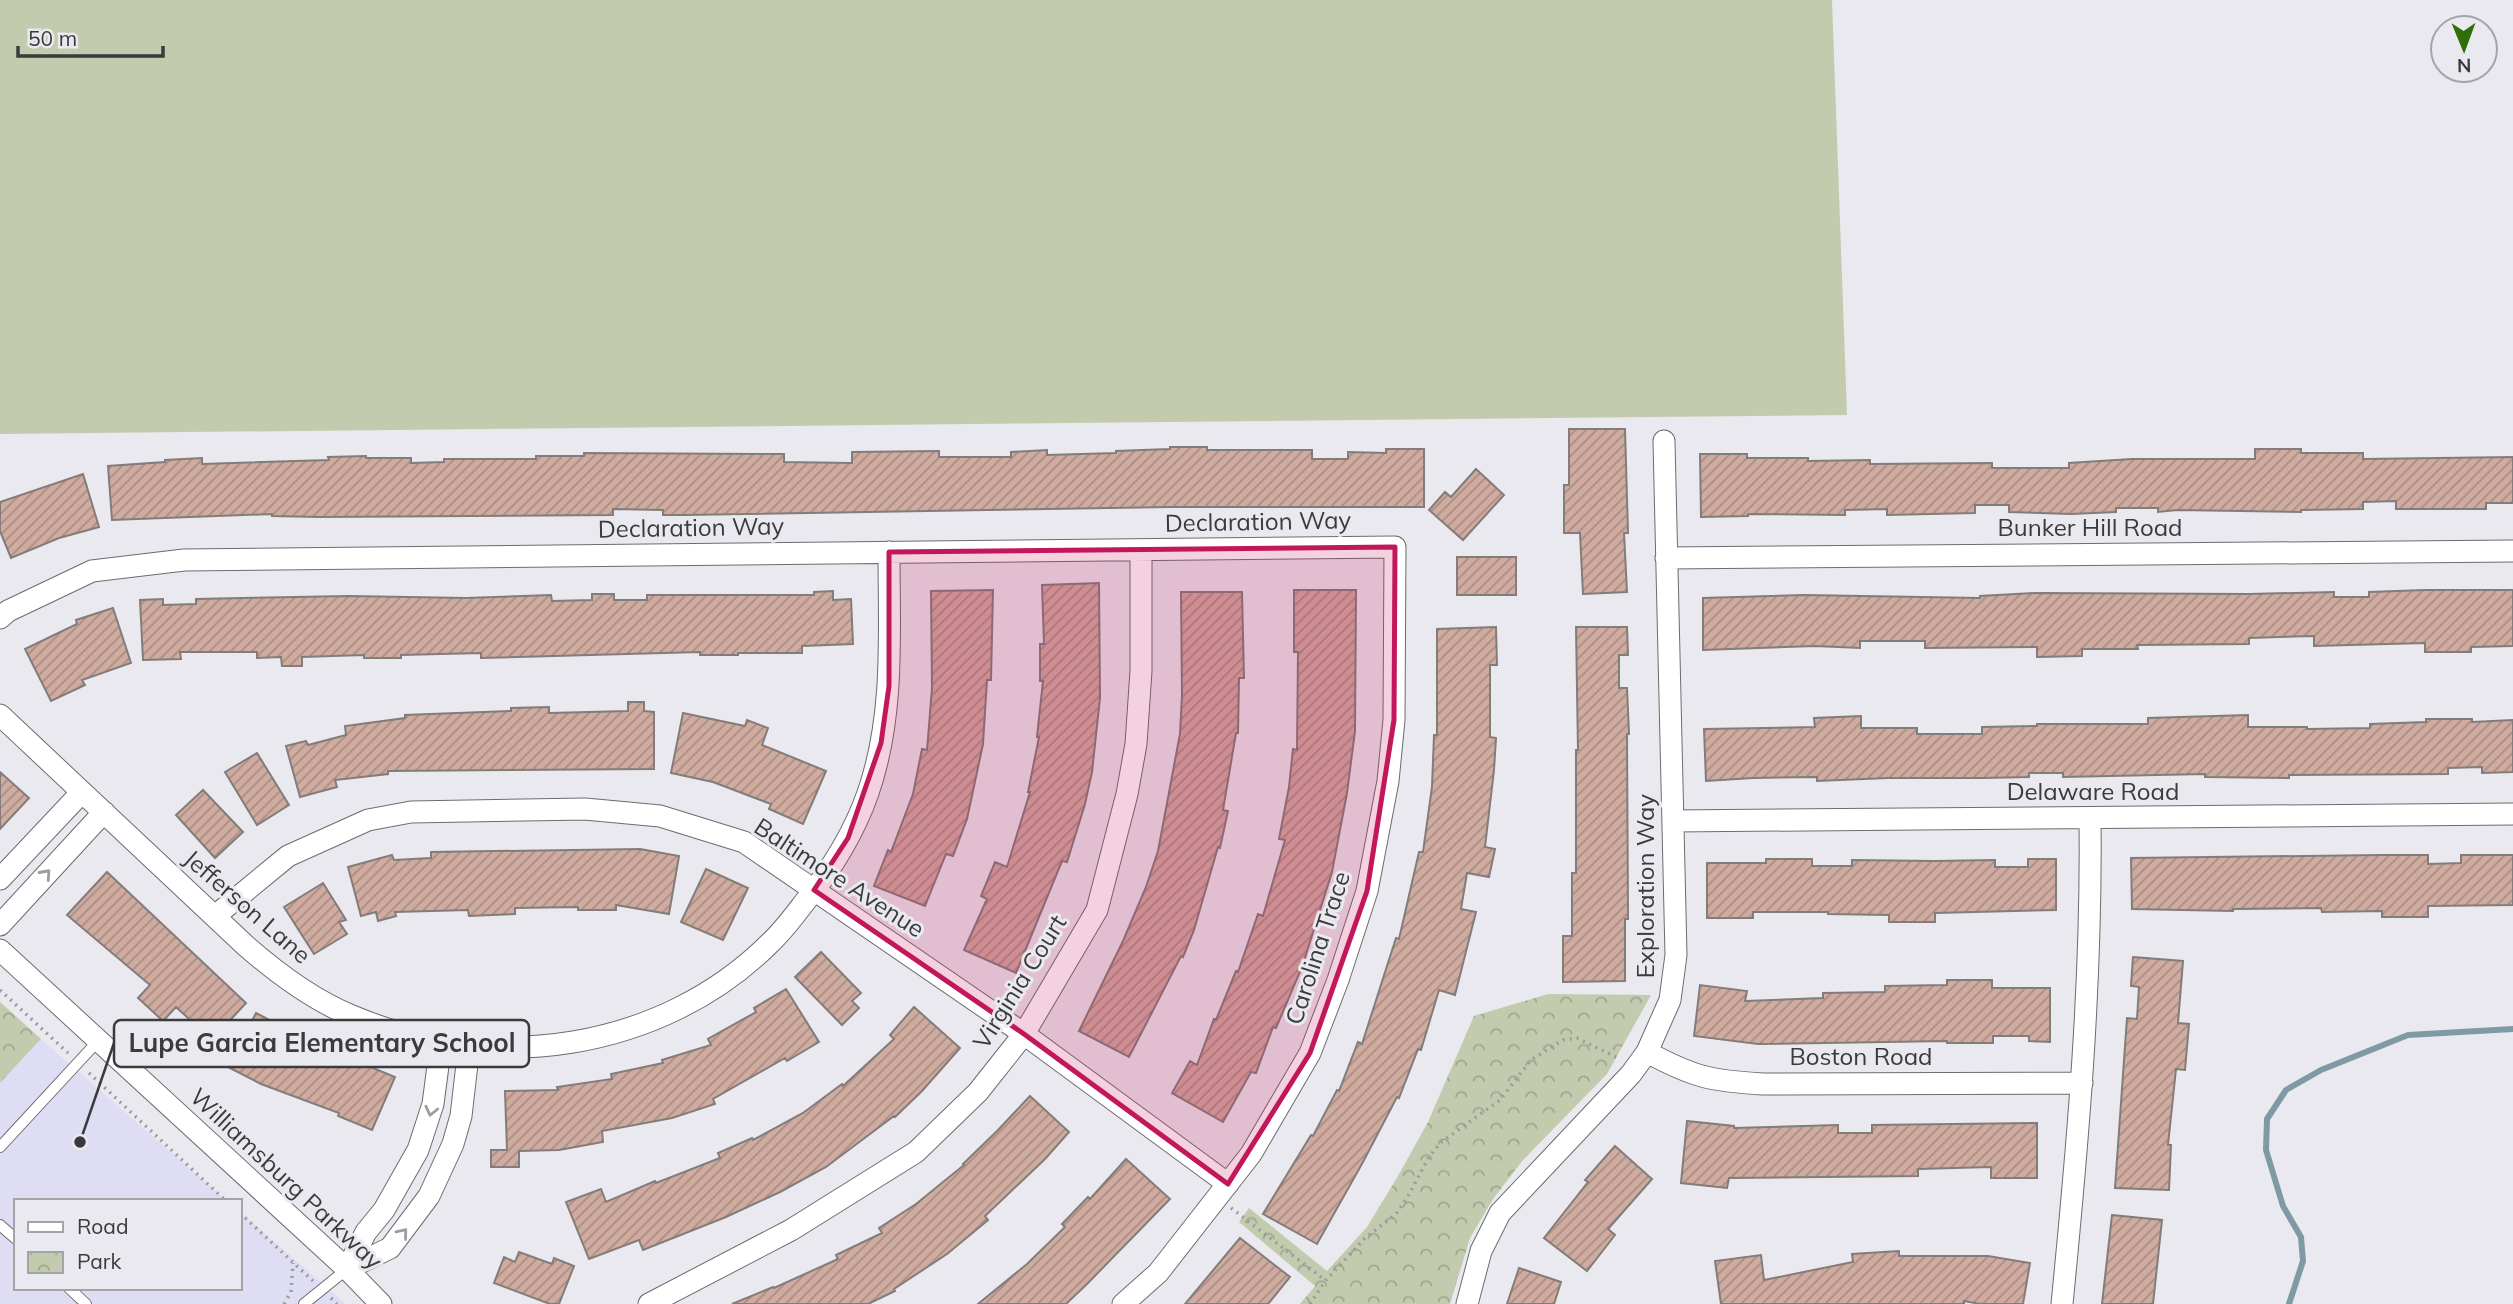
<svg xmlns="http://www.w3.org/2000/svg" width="2513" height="1304" font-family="Mulish,sans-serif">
<defs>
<pattern id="park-crowns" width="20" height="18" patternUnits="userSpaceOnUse" patternTransform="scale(1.75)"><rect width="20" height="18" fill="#c2cbad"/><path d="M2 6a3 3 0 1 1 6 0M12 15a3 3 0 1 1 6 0" fill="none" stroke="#9fa68e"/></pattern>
<pattern id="building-hatch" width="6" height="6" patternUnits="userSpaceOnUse" patternTransform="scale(1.75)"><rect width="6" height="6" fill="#d0aba0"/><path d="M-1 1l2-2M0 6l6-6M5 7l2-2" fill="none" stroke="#aa8c84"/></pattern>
</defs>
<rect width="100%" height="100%" fill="#e9e9ef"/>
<!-- education -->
<path fill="#dfddf3" d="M41,1039L227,1201H16V1288H240V1212L346,1304H0V1083Z"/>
<!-- grass -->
<path fill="#c2cbad" d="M0,0H1832L1847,415L0,434Z"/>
<!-- park -->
<path fill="url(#park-crowns)" d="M1548,994L1651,995L1607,1074L1523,1160L1493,1199L1470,1238L1450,1304H1300L1315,1286L1239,1222L1249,1208L1327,1271L1367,1227L1398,1176L1428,1122L1474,1016Z
M0,1002L41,1039L0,1083Z"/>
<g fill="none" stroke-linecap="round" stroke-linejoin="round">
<!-- stream -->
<path stroke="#7f9aa5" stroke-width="6" d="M2289,1304L2303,1261L2301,1237L2283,1206L2266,1150L2267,1119L2286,1090L2321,1070L2408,1035L2513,1029"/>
</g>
<!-- building -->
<path fill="url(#building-hatch)" stroke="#827c7a" stroke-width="2" d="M1569,429H1625L1628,533H1624L1627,592L1583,594L1580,533H1564V485H1569Z
M1170,447H1207V450H1312V459H1348V452L1386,453V449H1424V507H1170L684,515H663V510L613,509V515L320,517L272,516V514L112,520L108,466L165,462V460L202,458V464L329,460L328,457L366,456V458H411V463L444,462V459H536V456H584V453L784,454V462L852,463V452L939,451V457H1011V452L1047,450V455L1116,453V451L1170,449Z
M2255,449H2301V453H2363V459L2513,457V503H2486V509H2396V501L2363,502V509L2301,510V512L2177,510L2158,512V508H2116V512L2071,514L2009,512V505H1975V513L1887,515V509L1845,510V515L1748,514V516L1701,517L1700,454H1747V458H1808V461L1870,460V464L1992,463V468H2069V463L2132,459H2255Z
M1476,469L1504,495L1463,540L1429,510L1445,492L1451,497Z
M83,474L99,527L59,538L11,558L0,531V502Z
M1457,557H1516V595H1457Z
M1099,583L1100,698L1092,772L1085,804L1067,862L1062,861L1016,973L964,950L987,899L981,896L995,862L1007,867L1030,792H1028L1039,737H1037L1043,681H1040V644H1044L1042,585Z
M993,590L991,680H987L983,744L967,819L953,856L946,854L925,906L874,886L888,850L891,852L913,794L922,749L927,750L932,688L931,591Z
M1294,590H1356L1355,731L1347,793L1332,872L1302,967L1276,1028L1273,1027L1256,1073L1251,1072L1223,1122L1172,1093L1190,1061L1197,1065L1214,1019L1216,1020L1236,971L1238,972L1258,914L1263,916L1285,840L1279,839L1289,787L1293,749L1297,750L1298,652H1294Z
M2425,590H2513V646L2471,647V652H2425V643L2314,646V636L2249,638V644L2137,645L2138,649H2082V656L2037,657V647L1925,648V641H1860V648L1815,646L1703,650V598L1804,595L1980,598V596L2036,593L2249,594L2334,592V597H2369V592Z
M833,591V600L851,599L853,644L802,646V653H738V655H700V652L481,658V653L401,655V658H364V655L302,657V666H282L281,657L257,658V652H180L181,659L143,660L140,600L163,599V605L196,604V599L349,596L466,598L551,595L552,601L592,600V594H614V600H647V595H814V592Z
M1181,592H1242L1244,678H1239L1238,733H1236L1223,810L1228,811L1220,848L1218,847L1194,930L1183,957L1181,956L1129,1057L1079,1031L1123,941L1146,887L1158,851L1180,734L1182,695Z
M113,608L131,663L82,680L85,685L51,701L25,649L77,624L76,620Z
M1496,627L1497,665H1490V737L1496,738L1494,770L1485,847L1495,849L1489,877L1467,873L1461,909L1476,912L1455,995L1439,990L1421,1050L1418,1049L1399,1098L1397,1097L1363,1162L1317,1244L1263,1214L1311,1135L1313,1136L1337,1090L1339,1091L1358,1042L1362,1044L1396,938L1399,939L1419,852H1423L1432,787L1434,735H1437V629Z
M1576,627H1627L1628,655H1619V688H1627L1629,734H1627L1628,919H1625V981L1563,982V936H1572V873H1576V750H1578Z
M628,702H644V711L654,712V769L388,771V774L335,780L337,787L300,797L286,746L306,741L308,745L346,735L345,726L405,718V715L511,711V708L549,707V713L628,711Z
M683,713L745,726L747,720L768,728L762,745L826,771L803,824L769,809L771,804L713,782L671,773Z
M2248,715V727H2307V729L2370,728V724L2426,722V719H2472V722L2513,720V772L2482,773V767L2448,768V774L2289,775V778L2205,777V774L2063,777V773H2029V777L1983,778H1888L1817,781V777L1753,778L1706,781L1704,729L1815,727L1814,718L1861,716V728H1917V734H1982V727L2037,726V724H2148V718Z
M257,753L289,805L257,825L225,772Z
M0,772L29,798L0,829Z
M203,790L243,832L215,858L176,815Z
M640,849L679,856L669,914L616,905V910H578V907L515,908V914L469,916L468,910L395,912L396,916L378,921L376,912L361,916L348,867L392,855L394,860L431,858V852Z
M2382,855H2428V864L2461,863V855H2513V905L2428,906V917H2382V911L2322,912L2321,908L2233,909V911L2132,909L2131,858Z
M1766,859H1812V866H1852V860L1935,861L1995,860V867H2028V859H2056V910L1935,913V922H1889V915L1828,914V912H1753V918H1707V863H1766Z
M706,869L748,888L723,940L681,922Z
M107,872L246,1003L212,1040L176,1007L163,1021L138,998L150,985L67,915Z
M323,883L346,920L339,922L347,934L314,954L284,907Z
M821,952L861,993L852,1001L859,1008L842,1025L795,977Z
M2133,957L2183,961L2178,1023L2189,1024L2185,1070L2176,1069L2168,1145H2171L2169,1190L2115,1188L2127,1018L2137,1019L2139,987L2131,986Z
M1947,980H1992V988H2050V1042L2029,1041V1036H1993V1043H1947V1041L1758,1044L1694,1036L1700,985L1747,991L1745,1001L1823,998V993L1885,992V986L1947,985Z
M786,989L819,1042L787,1061L785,1058L713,1099L715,1104L672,1118L602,1131L603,1142L559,1150L519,1151V1167H491V1150H507L505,1091L558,1090L557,1087L612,1079L611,1074L663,1063L662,1060L711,1045L708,1039L756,1012L754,1008Z
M914,1007L960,1048L922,1091L895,1117L894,1116L826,1167L780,1192L726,1217L643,1250L639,1240L589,1259L566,1202L601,1189L606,1202L655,1181L656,1183L720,1158L718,1153L752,1138L753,1140L803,1113L842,1084L843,1086L894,1039L890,1035Z
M256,1013L289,1030L288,1033L395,1077L372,1130L338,1116L339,1113L261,1084L228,1067Z
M1030,1096L1069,1132L1045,1159L985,1216L988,1220L947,1254L894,1289L895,1291L868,1304H732L773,1287L774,1288L838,1259L836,1255L882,1233L879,1228L916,1204L964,1165L963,1164L998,1130Z
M1687,1121L1734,1126V1128L1838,1125V1133H1872V1125L2037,1123V1178H1991V1167L1918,1169V1176L1729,1178L1727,1188L1681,1183Z
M1615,1146L1652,1179L1608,1229L1615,1235L1587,1271L1544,1238L1588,1182L1585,1180Z
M1126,1159L1170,1199L1087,1284L1066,1304H978L1027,1264L1065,1227L1062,1224L1088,1197L1090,1199Z
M2112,1215L2162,1220L2153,1304H2102Z
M1240,1238L1290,1277L1268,1304H1185Z
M1899,1251V1256H1988L2030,1263L2023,1304H1980L1964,1301V1304H1721L1715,1261L1761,1255L1764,1280L1853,1262L1852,1254Z
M519,1252L552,1264L554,1258L574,1266L559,1304H550L494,1283L504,1257L515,1262Z
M1519,1268L1561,1282L1554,1304H1507Z"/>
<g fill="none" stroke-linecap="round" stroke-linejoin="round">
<!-- service casing -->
<g stroke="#6b6c71" stroke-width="12">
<path id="service" d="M0,1147L98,1041
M0,1225L16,1239
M69,1288L86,1304
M304,1304L347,1269"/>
</g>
<!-- minor casing -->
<g stroke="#6b6c71" stroke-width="23">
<path id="minor" d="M1666,558L2513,551
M0,618L8,611L92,571L184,560L1395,547L1394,720L1388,781L1367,891L1338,980L1310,1053L1251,1154L1158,1273L1123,1304
M0,715L246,946C278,974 313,1000 352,1016C490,1075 662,1051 770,943C783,931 794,916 804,903C831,870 854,833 868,793C895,715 889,633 889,552
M1673,821L2513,814
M0,879L82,792
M215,916L288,856L368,820L411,812L585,809L660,816L744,842L1024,1034L1228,1184
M0,925L104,812
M0,950L347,1269L381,1304
M1647,1052C1693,1077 1711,1081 1763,1084L2082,1083
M347,1269L390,1248L429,1196L453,1144L461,1116L469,1047
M347,1269L366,1232L384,1210L418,1150L433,1104L441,1043
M649,1304L791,1230L916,1152L978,1092L1024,1034L1097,910L1127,794L1136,744L1141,671V550
M1467,1304L1481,1251L1500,1213L1631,1074L1647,1052L1670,1000L1676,955L1664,441
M2062,1304C2078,1142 2092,981 2090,819"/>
</g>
<!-- path -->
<path stroke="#9a9b9f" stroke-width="3.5" stroke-dasharray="2 5" stroke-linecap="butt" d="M0,990L68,1053
M89,1073L226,1201
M1231,1208L1325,1280
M240,1213L313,1281
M331,1298L337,1304
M284,1304L291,1292L293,1263
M1310,1304L1326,1280L1365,1238L1396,1214L1407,1198L1429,1157L1440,1143L1500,1100L1531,1060L1563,1040L1577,1038L1618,1058"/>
<!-- service -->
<use href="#service" stroke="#fff" stroke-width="10"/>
<!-- minor -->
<use href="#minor" stroke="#fff" stroke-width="21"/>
</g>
<!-- one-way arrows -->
<defs><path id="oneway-chevron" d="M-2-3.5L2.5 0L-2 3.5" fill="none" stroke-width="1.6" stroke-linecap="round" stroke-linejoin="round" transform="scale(1.75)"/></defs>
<g stroke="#9c9d9e">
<use href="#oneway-chevron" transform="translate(46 874) rotate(-48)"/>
<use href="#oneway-chevron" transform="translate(431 1111) rotate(103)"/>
<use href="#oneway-chevron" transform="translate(403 1233) rotate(-51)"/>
</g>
<!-- marked area -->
<path fill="#c2185b" fill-opacity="0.2" stroke="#c2185b" stroke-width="5" stroke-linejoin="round" d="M1395,547L1394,720L1367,891L1310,1053L1228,1184L1024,1034L814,890L848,838L881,743L889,686V552Z"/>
<g text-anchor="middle" stroke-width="6" stroke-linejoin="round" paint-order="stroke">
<!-- street labels -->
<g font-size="24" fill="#3a3b3d" stroke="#e9e9ef">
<text transform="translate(1258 522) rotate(-1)" y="8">Declaration Way</text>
<text transform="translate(691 528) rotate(-1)" y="8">Declaration Way</text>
<text x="2090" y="536">Bunker Hill Road</text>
<text x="2093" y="800">Delaware Road</text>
<text transform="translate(839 878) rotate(33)" y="8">Baltimore Avenue</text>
<text transform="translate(1646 886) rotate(-90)" y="8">Exploration Way</text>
<text transform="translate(247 907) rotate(41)" y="8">Jefferson Lane</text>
<text transform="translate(1318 948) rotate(-72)" y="8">Carolina Trace</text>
<text transform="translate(1020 982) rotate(-58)" y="8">Virginia Court</text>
<text x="1861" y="1065">Boston Road</text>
<text transform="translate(286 1179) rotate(43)" y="8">Williamsburg Parkway</text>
</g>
</g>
<!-- callouts -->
<path fill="none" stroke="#3a3b3d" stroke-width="2.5" d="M80 1142L114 1043"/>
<circle fill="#3a3b3d" stroke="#e9e9ef" stroke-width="2.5" cx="80" cy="1142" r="7"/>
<rect fill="#e9e9ef" stroke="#3a3b3d" stroke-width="2.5" x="114" y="1020" width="415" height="47" rx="7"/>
<g font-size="26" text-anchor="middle" font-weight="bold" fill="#3a3b3d">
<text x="322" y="1052">Lupe Garcia Elementary School</text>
</g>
<!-- legend -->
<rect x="14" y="1199" width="228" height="91" fill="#e9e9ef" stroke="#a3a3a8" stroke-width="2"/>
<rect x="28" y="1222" width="35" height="10" fill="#ffffff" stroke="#a3a3a8" stroke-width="2"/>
<text x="77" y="1234" font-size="21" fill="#3a3b3d">Road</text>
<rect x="28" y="1252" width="35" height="21" fill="url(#park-crowns)" stroke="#a3a3a8" stroke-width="2"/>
<text x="77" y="1269" font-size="21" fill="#3a3b3d">Park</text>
<!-- north arrow -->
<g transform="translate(2464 49) rotate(179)"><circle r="33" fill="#e9e9ef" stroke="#a3a3a8" stroke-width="2"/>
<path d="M0-5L12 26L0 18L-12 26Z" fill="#2f6f05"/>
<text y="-10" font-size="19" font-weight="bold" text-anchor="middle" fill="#3a3b3d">N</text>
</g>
<!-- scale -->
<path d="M18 46v10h145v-10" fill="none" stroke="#3a3b3d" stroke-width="3.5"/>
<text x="28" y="46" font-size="21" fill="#3a3b3d" stroke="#e9e9ef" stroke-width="5" paint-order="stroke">50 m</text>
</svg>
